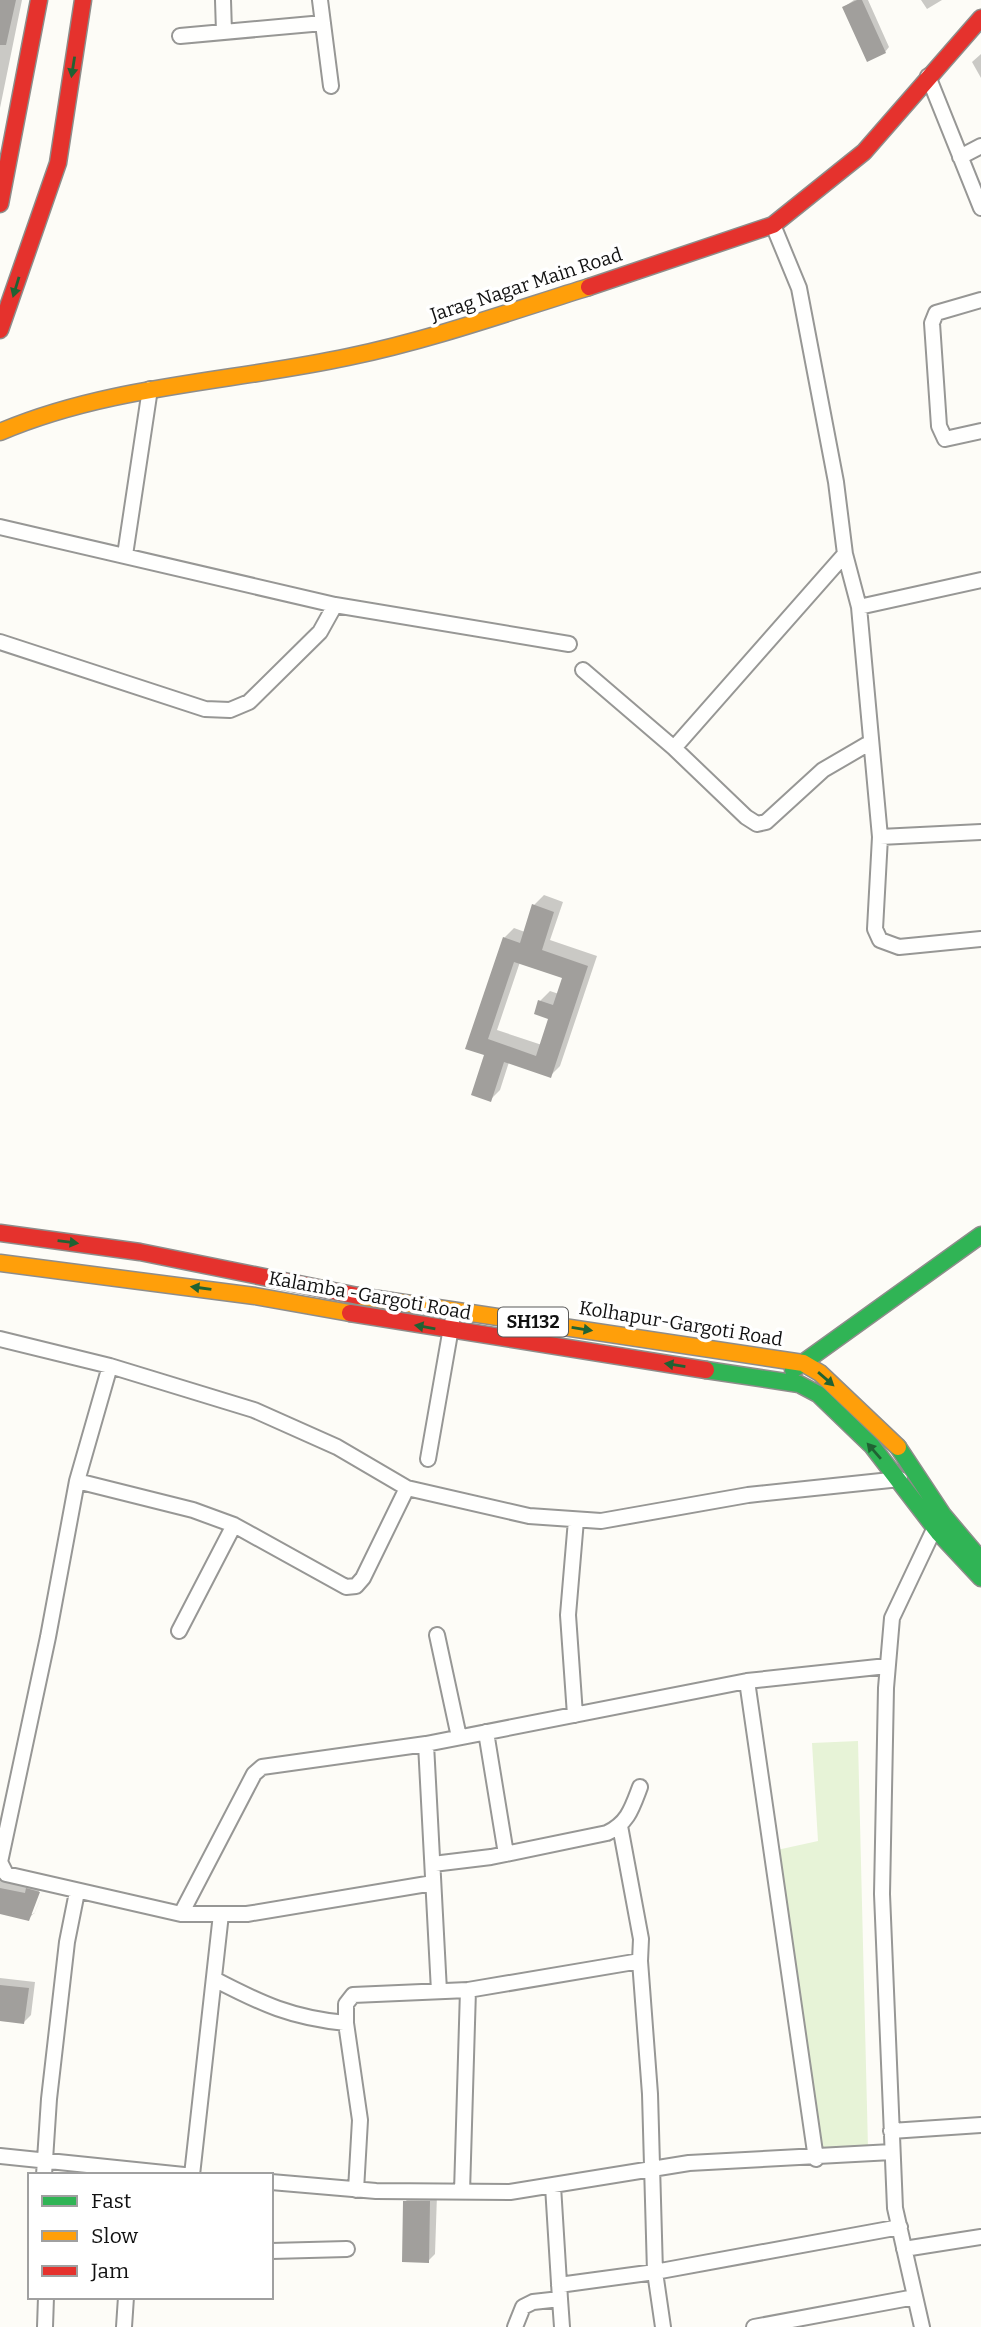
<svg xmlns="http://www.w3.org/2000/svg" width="981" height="2327" font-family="Bitter,serif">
<rect width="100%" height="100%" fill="#fdfcf7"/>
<!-- green -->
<path fill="#e7f3d7" d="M858,1741L868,2148L820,2151L777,1850L818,1841L812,1743Z"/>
<!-- shadow -->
<path fill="#0003" fill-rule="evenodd" d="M0,0H22L0,108Z
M854,0H868L889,47L885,52L844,7Z
M921,0H942L927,9Z
M981,54V78L972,62Z
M544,895L563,902L550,940L597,956L560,1066L550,1076L509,1062L500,1090L490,1100L486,1054L467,1048L504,938L514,928L525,932L534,905ZM520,962L564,976L559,994L550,991L540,1001L550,1018L542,1045L497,1030Z
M0,1880L31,1886L42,1884L30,1914H34L46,1885L35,1912L28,1919L0,1913Z
M0,1978L35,1982L31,2015L24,2022L0,2021Z
M412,2194L437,2195L435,2254L428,2261L405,2202Z"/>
<!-- building -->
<path fill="#a19f9c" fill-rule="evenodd" d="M0,0H16L6,45H0Z
M857,0H862L886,53L867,62L842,7Z
M532,904L554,912L542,950L588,966L551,1078L504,1062L491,1102L471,1095L484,1055L465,1049L503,937L520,943ZM514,962L562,978L553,1005L538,1000L534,1014L548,1019L536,1056L488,1039Z
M0,1888L25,1893L26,1888L40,1892L29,1921L0,1914Z
M0,1985L29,1988L24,2024L0,2021Z
M403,2201H430L429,2263L402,2262Z"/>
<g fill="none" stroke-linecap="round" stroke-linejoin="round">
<!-- street casing -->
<g stroke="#979795" stroke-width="18">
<path id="street" d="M223,0L224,32
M320,0L331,86
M180,36L323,23
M928,76L981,208
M960,157L981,146
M773,225L799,288L836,482L845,554L859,607L880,837L875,929L880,940L899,947L981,939
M981,300L936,313L932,323L939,426L945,439L981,431
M0,527L335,605L569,644
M125,555L150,389
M859,607L981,580
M0,642L205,709L230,710L249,702L320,632L335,605
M583,670L674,748L746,817L757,824L766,822L823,770L871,742
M674,748L845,554
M880,837L981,832
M0,1339L110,1366L77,1481L48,1637L0,1862L6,1874L181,1914L254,1774L262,1767L426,1744L747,1681L887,1666
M110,1366L254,1410L337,1447L407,1488L529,1516L601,1521L748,1495L900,1479
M428,1459L452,1322
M77,1481L193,1510L234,1525L346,1587L356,1586L363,1578L407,1488
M179,1631L234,1525
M437,1635L459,1737
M747,1681L816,2159
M575,1715L568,1615L576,1520
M486,1732L506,1854
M426,1744L439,1991
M433,1864L491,1857L607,1833C628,1823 632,1808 640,1787
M181,1914H247L433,1883
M640,1961L650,2094L655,2272L663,2327
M214,1979C262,2004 292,2018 346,2023
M891,2131L981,2125
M0,2156L184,2175
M44,2175L49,2099L67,1942L77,1892
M192,2175L221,1914
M271,2182L376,2191L510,2192L689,2163L892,2152
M553,2186L560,2299
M356,2190L360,2120L346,2023V2004L353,1995L468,1990L640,1961L641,1939L620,1826
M462,2192L468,1990
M904,2249L981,2237
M271,2251L347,2249
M559,2285L655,2272L900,2227
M45,2327L46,2297
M124,2327L126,2297
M515,2327L523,2307L533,2302L560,2299L562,2327
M754,2327L915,2297
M922,2327L895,2208L882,1894L886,1688L892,1618L937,1523"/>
</g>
<!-- fast casing -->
<g stroke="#8e8d8b" stroke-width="19">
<path id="fast" d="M706,1370L799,1384L818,1394L872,1446L938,1532L981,1578
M793,1370L981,1235
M898,1447L943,1515L981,1560"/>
</g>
<!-- slow casing -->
<g stroke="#8e8d8b" stroke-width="19">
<path id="slow" d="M0,432C110,385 232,382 348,357C430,340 509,312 589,287
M0,1263L255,1296L350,1313
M358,1296L803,1363L820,1373L898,1447"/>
</g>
<!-- jam casing -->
<g stroke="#8e8d8b" stroke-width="19">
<path id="jam" d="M0,204L39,0
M589,287L773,225L864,152L981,18
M0,330L58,163L83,0
M0,1233L140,1252L358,1296
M350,1313L706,1370"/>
</g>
<!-- street -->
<use href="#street" stroke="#fffffe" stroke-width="14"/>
<!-- fast -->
<use href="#fast" stroke="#30b455" stroke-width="16"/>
<!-- slow -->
<use href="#slow" stroke="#ff9f0a" stroke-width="16"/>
<!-- jam -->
<use href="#jam" stroke="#e5322d" stroke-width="16"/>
</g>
<!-- one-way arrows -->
<defs><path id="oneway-solid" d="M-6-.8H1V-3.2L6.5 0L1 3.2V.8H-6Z" transform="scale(1.75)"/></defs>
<g fill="#206233">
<use href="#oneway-solid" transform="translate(73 67) rotate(99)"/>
<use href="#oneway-solid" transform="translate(16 287) rotate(107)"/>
<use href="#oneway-solid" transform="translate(68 1242) rotate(7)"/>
<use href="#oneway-solid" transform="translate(201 1288) rotate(-172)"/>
<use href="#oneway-solid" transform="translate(425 1327) rotate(-170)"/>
<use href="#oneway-solid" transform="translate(582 1329) rotate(9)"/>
<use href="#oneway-solid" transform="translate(675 1365) rotate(-171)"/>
<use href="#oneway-solid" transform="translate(826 1379) rotate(41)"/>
<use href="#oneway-solid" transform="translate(874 1451) rotate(-131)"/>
</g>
<g text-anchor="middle" stroke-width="7" stroke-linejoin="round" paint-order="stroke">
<!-- shield labels -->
<rect fill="#fff" stroke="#585858" stroke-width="2" x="498" y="1307.5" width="70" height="29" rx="5"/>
<g font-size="18" font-weight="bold" fill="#111">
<text x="533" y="1328">SH132</text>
</g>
<!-- street labels -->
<g font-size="19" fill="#111" stroke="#fff">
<text transform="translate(526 284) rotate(-18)" y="7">Jarag Nagar Main Road</text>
<text transform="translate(370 1295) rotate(10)" y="7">Kalamba -Gargoti Road</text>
<text transform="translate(681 1323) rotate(9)" y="7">Kolhapur-Gargoti Road</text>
</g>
</g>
<!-- legend -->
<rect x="28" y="2173" width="245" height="126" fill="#ffffff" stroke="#a0a0a0" stroke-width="2"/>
<rect x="42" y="2196" width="35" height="10" fill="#30b455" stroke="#a0a0a0" stroke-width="2"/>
<text x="91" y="2208" font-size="21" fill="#111111">Fast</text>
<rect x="42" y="2231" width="35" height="10" fill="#ff9f0a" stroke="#a0a0a0" stroke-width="2"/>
<text x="91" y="2243" font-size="21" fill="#111111">Slow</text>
<rect x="42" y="2266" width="35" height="10" fill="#e5322d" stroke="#a0a0a0" stroke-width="2"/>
<text x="91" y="2278" font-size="21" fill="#111111">Jam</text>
</svg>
